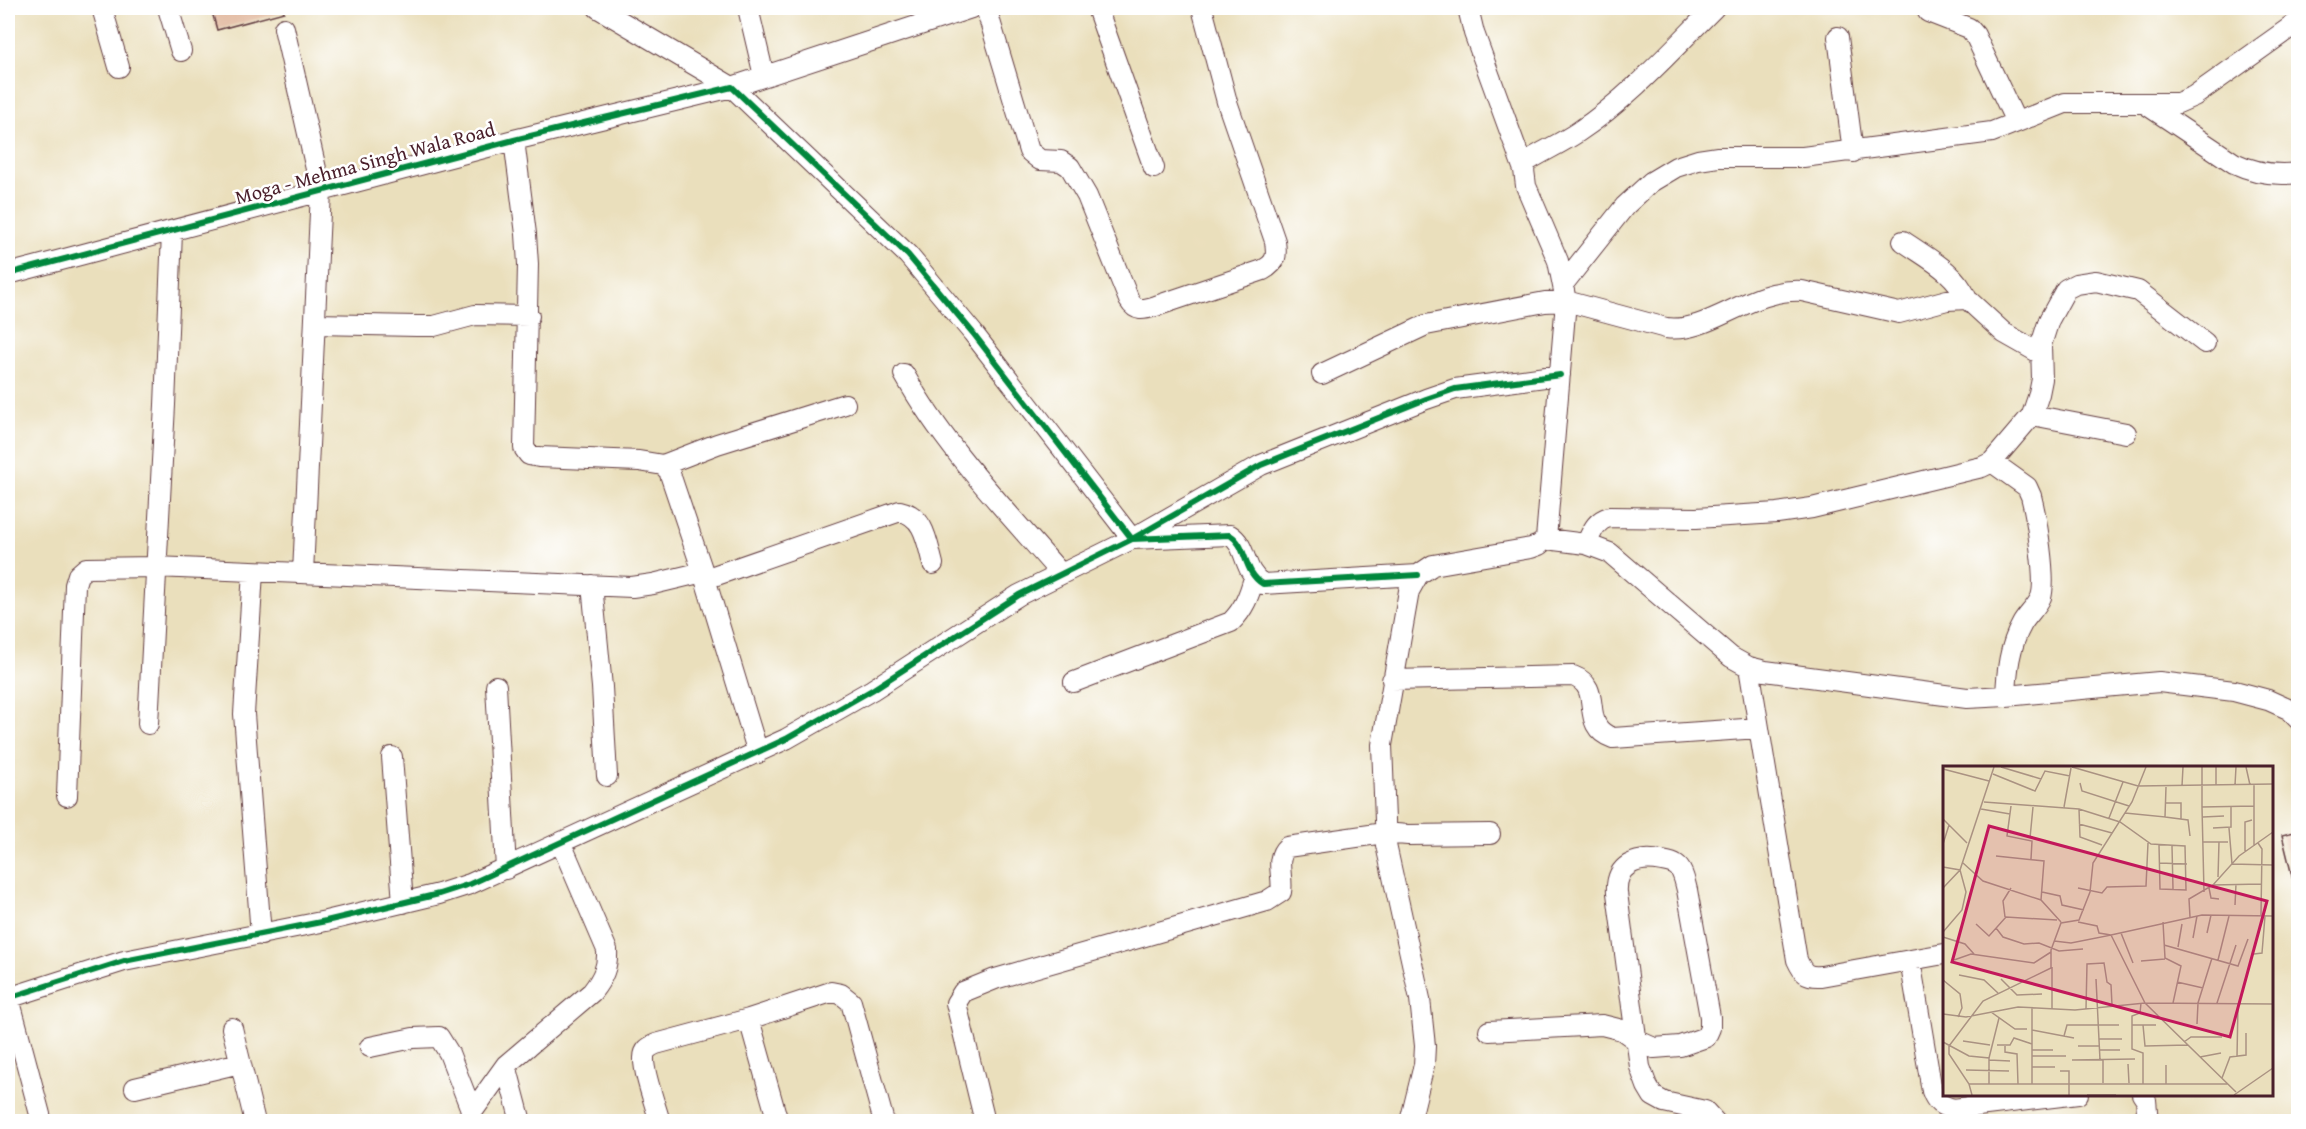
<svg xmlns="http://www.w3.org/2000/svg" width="2306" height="1129" font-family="'Gentium Book Plus',serif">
<rect width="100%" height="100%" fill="#fff"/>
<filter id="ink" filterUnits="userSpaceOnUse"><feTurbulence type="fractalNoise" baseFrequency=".0167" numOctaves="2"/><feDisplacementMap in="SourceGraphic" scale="12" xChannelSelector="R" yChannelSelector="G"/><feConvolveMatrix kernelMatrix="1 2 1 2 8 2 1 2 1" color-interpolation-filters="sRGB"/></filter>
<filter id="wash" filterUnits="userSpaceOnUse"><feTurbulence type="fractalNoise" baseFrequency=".008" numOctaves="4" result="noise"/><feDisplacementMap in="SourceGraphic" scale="24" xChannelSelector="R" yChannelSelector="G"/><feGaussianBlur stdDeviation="1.35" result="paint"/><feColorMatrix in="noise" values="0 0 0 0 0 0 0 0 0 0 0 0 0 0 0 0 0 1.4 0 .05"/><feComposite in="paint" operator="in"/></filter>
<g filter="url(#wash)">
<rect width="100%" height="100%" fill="#eadfbc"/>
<g id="blocks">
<!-- building -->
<path fill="#dfb296" d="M211,8H284V12L217,30Z
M2298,831V879L2293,880L2282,835Z"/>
</g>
</g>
<g filter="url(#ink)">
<use href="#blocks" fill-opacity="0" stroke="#623c41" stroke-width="1.5"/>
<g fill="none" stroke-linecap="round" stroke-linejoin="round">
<!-- minor casing -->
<g stroke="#623c41" stroke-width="22">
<path id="minor" d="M102,8L119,67
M168,8L181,51
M598,8L732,87L971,8
M748,8L764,76
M986,8L1029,151L1040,160L1061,161L1070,167L1087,196L1129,300C1136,312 1143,310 1156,306L1263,270C1277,262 1277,256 1275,241L1227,102L1202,8
M1097,8L1154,168
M1468,8L1474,33L1524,170
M1928,12L1969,28L1975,35L2016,122
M284,28L321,191L303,573
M1838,37L1853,152
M2144,103L2234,163C2255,173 2275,176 2298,173
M514,140L526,234L528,264L524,448L529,455L539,457L639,461L663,465L669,471L703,572L758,753
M1903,241C1927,258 1955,271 1967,299
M8,274L514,140L732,87L908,255L973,333L1132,539L1261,465L1426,399L1455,389L1560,375
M1564,283L1625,206L1651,182L1676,167L1698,160L1718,157H1803L1992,132L2065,103H2178L2194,96L2298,22
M315,324L417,326H434L475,315L529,316
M904,374C945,448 1006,510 1061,574
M1322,374L1426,325L1545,302L1566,301L1666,328C1710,334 1749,288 1802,291L1899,313L1947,300L1967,299L2004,333L2041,354
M2032,415L2126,433
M1992,462L2027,487L2031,496C2036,515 2047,580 2041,597C2037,607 2027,615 2022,624C2009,647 2007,671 2006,696
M663,465L717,444L845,404
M1546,539L1586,544L1610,553L1731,657L1749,667L1765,671L1967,698L2006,696L2159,682L2234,691L2268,700L2288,709L2298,719
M1586,544C1592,532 1595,521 1609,517L1696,518L1777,513L1812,508L1982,467L1992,462L2032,415L2039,394L2042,379L2041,345L2049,320L2066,289L2076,284L2096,281L2138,291L2205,343
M253,572L244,714L261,935
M705,579L900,511C925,516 927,543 933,564
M592,585L602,687L607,776
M1749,667L1797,960C1803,973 1806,977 1821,976L1944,954
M1392,680L1573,676C1606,688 1577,726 1613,738L1759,728
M1074,682L1231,622C1244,609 1249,596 1254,578
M496,686L506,869
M148,724L165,405L172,232
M392,757L403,903
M67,796L75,585L78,575L86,568L156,567L632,587L653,584L703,572
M1910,960L1932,1091C1936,1102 1941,1106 1953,1109L2078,1094
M8,998L124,961L326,921L439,894L470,884L786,739L872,690L1019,595L1132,539L1230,535C1248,546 1242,571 1263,584L1418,575
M9,998L42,1122
M749,1019L778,1122
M232,1028L255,1122
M1489,1031L1602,1025L1622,1030L1636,1040L1654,1048L1680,1046L1706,1037L1710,1028V1017L1687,890C1685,883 1684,874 1679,868C1675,863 1668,862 1662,861C1636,856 1615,865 1617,893L1640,1067L1647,1086L1653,1096L1664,1102L1705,1111L1715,1122
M370,1047L413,1038L439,1037L449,1053L472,1112
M506,1065L521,1122
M135,1088L240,1063
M2142,1094L2146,1100L2148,1122
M465,1122L506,1065L592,992C603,978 608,967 607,950L561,843
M660,1122C656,1107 643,1072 644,1058C644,1050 649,1047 656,1044L749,1019L831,992L841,994L851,1002L884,1122
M985,1122L956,1003L963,992L995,979L1267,901L1281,892C1284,877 1274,859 1287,847L1384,833L1408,835L1490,834
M1410,1122L1424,1065L1425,1046L1420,999L1386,845L1382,745L1409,591L1418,575L1433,565L1531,548L1539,545L1546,539L1566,301L1558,261L1526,186L1524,170L1526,162C1543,151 1562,143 1578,132C1629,98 1671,51 1714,8"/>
</g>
<!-- minor -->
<use href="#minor" stroke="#fff" stroke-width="20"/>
<!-- cycleway casing -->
<g stroke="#fff" stroke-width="10">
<path id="cycleway" d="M8,274L514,140L732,87L908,255L973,333L1132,539L1261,465L1426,399L1455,389L1560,375
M8,998L124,961L326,921L439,894L470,884L786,739L872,690L1019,595L1132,539L1230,535C1248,546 1242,571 1263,584L1418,575"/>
</g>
<!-- cycleway -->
<use href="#cycleway" stroke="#00873e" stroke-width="6"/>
</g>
</g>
<g text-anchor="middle" stroke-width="5" stroke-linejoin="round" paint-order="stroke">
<!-- street labels -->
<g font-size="20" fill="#4a1f2b" stroke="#fff">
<text transform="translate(365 163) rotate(-15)" y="7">Moga - Mehma Singh Wala Road</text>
</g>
</g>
<!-- overview -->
<g transform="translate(1943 766)">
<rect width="330" height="330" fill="#eadfbc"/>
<path fill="none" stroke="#aa9282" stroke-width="1.5" d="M58,1L98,13M129,1L195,20L330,18M259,1V41M303,1L307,19M0,3L46,15M50,8L92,25L102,5L127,10M137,17L139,25L186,40M292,19L293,1M239,20L240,1M273,20V1M41,36L136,43L177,56L208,78L242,80L243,124L217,123L216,79M223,37H238V53M68,40L64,70L89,75L88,93M311,40V80M121,41L128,2M38,43L67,48M136,43L137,71L159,79M182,47L222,51L223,21M222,51L245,54L247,70M260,51L281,50M166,52L180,16M0,53L24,77M136,58L169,67M270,62L288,61V40M286,62L289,98L330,99M87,72L90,41M260,76H285M315,77L319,83L318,149M0,78L6,59M229,80L230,123M302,85V56L309,54M53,90L101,95L98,134M20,97L40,115L98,134L118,156M216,97L244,98M0,101L17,104L23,126L19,144L0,166M275,111L276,76M270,119L318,118M0,122L17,104L51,1M135,122L159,127L164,121L203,120L205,77M266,122L268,132L276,133M99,126L117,130L119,139L141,144M261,126L259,41L311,40V19M292,139L293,118M62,151L60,135L68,122M247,151L246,133L270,119L296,90L330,66M135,156L154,160L156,167L168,169L259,149L330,150M220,156L222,192L238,200L230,237M33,158L46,170L63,151L114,154M53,162L60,171L81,178L96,177L116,185L140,183M178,167L190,197M264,167L268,149M0,171L22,178L31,188M250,172L254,150M111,175L128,177L168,169L202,237L330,238M221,179L295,200L305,173M235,181L239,158M311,188L319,187L322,150M11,194L28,188L91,197L108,186M275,194L286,150M198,195L222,193M109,201V243M16,209L41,214L55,227M58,213L74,229L99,228M153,213L157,294M0,214L17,228L19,242L15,251M234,216L260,222M198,237L197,247L189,250V283L200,287V318M274,237L293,179M89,242V318M143,243L144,198L161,197L164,216L168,219L169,239M48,246L72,263H84M0,248L23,251L75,241L132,244L202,237L293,326M254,258L255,237L269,192M189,259H213M200,259L202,280L245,279M89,264L131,272M121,270L124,259H176M156,273H179M20,275L47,279M0,276L26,290L46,292V318M241,276L248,271H279M54,279H67L71,272L89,278M62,280V286L74,288L75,318M135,280H157M89,284H110M157,284H177M89,290H123M257,291L278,287M294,291L295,238M46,292L56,252M46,294L67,295M129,294L192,293M160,294V317M185,298L186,317M223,299V318M89,301H112M23,304L66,305M117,305H126V329M279,312L287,291L303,289V267M26,318H285M29,329L26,318L6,288V280L40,235L108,202V184L118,157L136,154L147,126L150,97L189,36L203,1M144,329H173M291,329L330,302"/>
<path fill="#c2185b" fill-opacity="0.15" stroke="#c2185b" stroke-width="3" d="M46,60L324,135L287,271L9,196Z"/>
<rect width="330" height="330" fill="none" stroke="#4a1f2b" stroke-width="3"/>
</g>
<!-- margin -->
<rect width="2306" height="1129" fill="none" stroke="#fff" stroke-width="30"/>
</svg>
